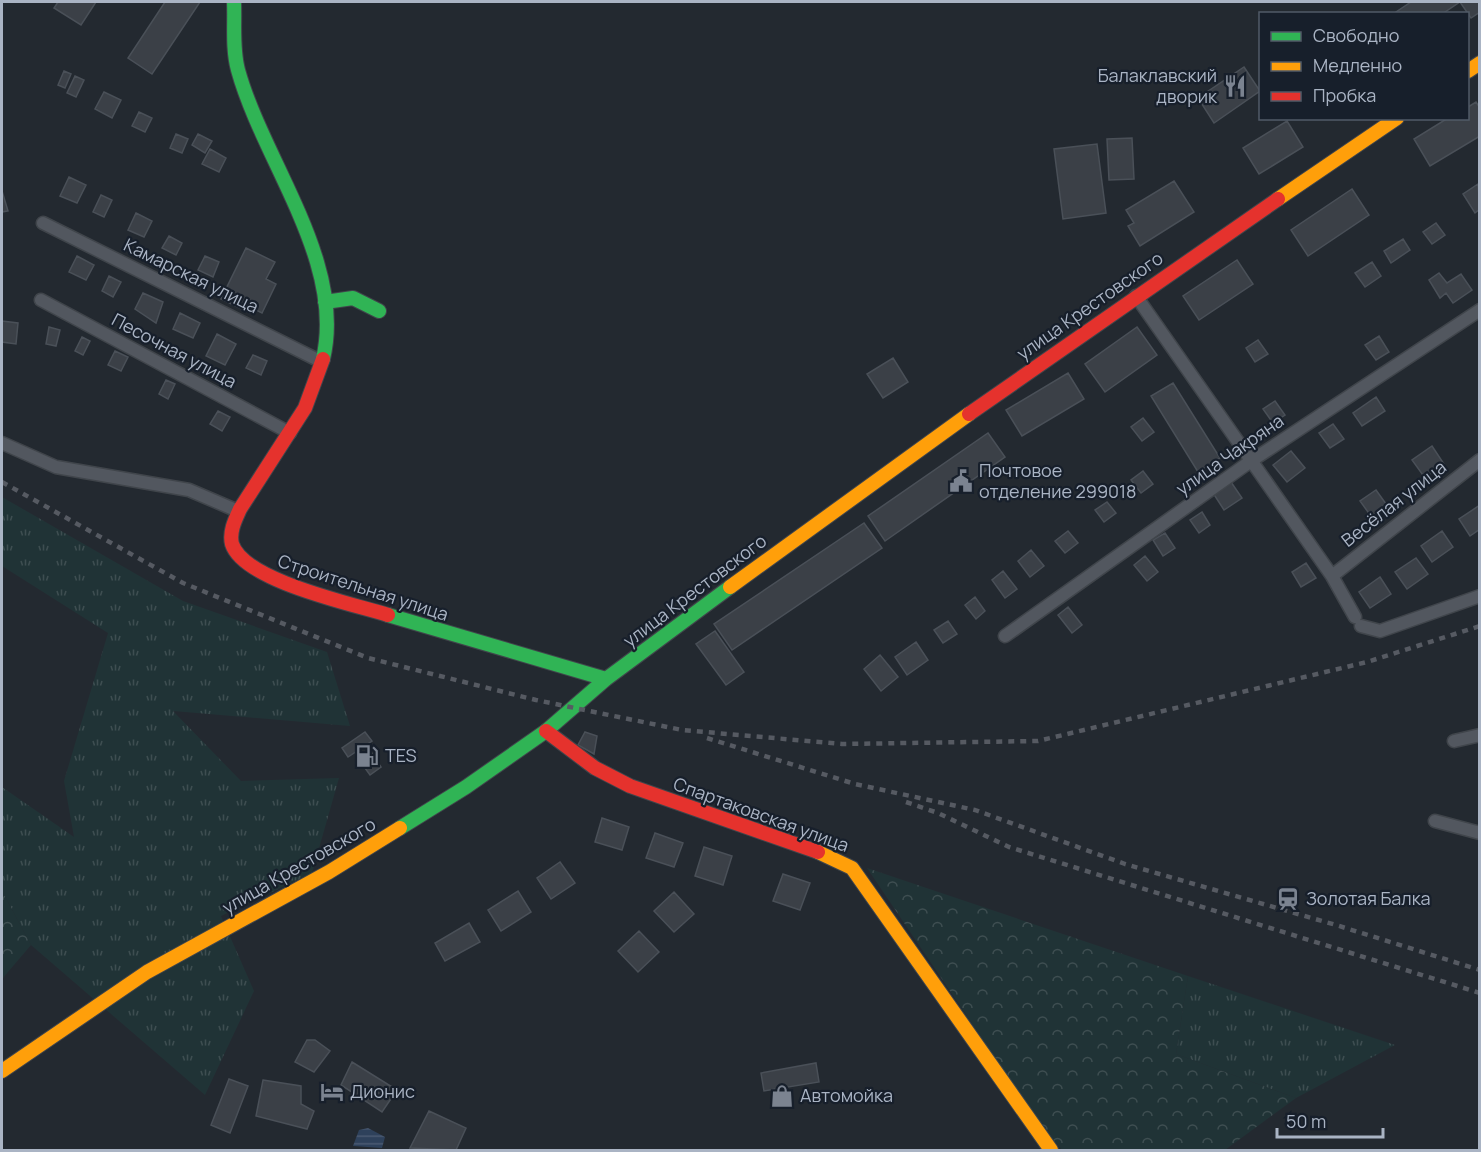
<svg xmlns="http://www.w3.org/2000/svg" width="1481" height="1152" font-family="Manrope,sans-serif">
<defs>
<pattern id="grass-tufts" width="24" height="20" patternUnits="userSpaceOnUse" patternTransform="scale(1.5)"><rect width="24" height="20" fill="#203336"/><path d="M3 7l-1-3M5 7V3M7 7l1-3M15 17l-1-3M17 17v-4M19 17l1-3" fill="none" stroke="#3e4e51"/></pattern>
<pattern id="forest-crowns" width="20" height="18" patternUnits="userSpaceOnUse" patternTransform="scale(1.5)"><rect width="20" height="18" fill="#203336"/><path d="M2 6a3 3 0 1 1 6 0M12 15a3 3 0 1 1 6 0" fill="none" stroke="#3e4e51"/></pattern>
<pattern id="water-rules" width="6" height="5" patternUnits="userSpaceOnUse" patternTransform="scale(1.5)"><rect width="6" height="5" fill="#2e415b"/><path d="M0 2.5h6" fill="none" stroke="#4a5a71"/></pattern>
</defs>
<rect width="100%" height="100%" fill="#232930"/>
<!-- grass -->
<path fill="url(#grass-tufts)" d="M2,497L183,601L327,652L350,726L173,711L241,781L339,778L312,873L221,916L254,991L205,1095L31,945L2,891V787L74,837L64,781L108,633L2,566Z
M1188,976L1395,1045L1296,1098L1176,1054Z"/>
<!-- forest -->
<path fill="url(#forest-crowns)" d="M867,868L1188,976L1176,1054L1296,1098L1225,1150H1062L1037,1120Z
M2,891L31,945L2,979Z"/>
<!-- water -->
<path fill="url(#water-rules)" d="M368,1128L385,1137L382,1148L353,1146L359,1130Z"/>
<!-- building -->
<path fill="#3b4047" stroke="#4a5058" stroke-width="1.5" d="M58,2H96L81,25L54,8Z
M165,2H200L152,74L128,58Z
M1411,2H1480V12L1471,18L1460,2L1442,14H1393Z
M1244,67L1260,91L1214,123L1198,98Z
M64,71L71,74L65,88L58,85Z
M75,76L84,80L76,97L67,93Z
M104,92L121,100L112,118L95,109Z
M1476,102L1480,108V136L1430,166L1414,139L1448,118H1468V107Z
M139,112L152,118L145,132L132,126Z
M1287,121L1303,147L1259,174L1243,148Z
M176,134L188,139L182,153L170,148Z
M198,134L212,141L205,153L192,145Z
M1132,138L1134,179L1109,180L1107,139Z
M1097,144L1106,213L1063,219L1054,149Z
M210,149L226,158L219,172L202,164Z
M69,177L86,185L77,203L60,196Z
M1174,181L1194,212L1140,246L1128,226L1134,223L1126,210Z
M1478,184L1480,209L1475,213L1463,194Z
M1352,189L1369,215L1308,256L1291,230Z
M2,191L8,211L2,212Z
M101,195L112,200L104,217L93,212Z
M136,213L152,221L144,237L128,230Z
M1436,223L1445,235L1432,244L1423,232Z
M169,236L182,243L176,255L162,248Z
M1403,239L1410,250L1391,263L1384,251Z
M246,248L275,262L266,279L276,284L262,313L252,308L250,313L221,299Z
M77,256L94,265L86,280L69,272Z
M205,256L219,262L213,277L198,270Z
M1237,260L1253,284L1199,320L1183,296Z
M1372,262L1381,276L1365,287L1355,273Z
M1439,273L1447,283L1461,274L1472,290L1453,303L1446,293L1440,298L1429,280Z
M109,276L121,282L113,297L102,291Z
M143,293L163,302L156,323L135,309Z
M180,313L200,323L193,338L173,329Z
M2,321L18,323L16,344L2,342Z
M49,327L60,330L56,346L46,344Z
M1137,327L1157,355L1105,392L1085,364Z
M217,334L236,344L225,365L206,356Z
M1379,336L1389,352L1376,360L1365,345Z
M82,337L90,341L83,355L75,351Z
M1258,340L1268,354L1255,362L1246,348Z
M115,351L128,357L121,371L108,365Z
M253,355L267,361L261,375L246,368Z
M893,358L908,382L883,398L867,374Z
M1068,373L1084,399L1022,436L1006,410Z
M166,380L175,384L168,399L159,394Z
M1173,383L1220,458L1198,472L1151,396Z
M1376,397L1385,411L1362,426L1353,413Z
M1275,401L1285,415L1273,423L1263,409Z
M218,411L230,417L222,431L210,424Z
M1143,418L1154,432L1142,441L1131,427Z
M1333,424L1344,439L1330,448L1319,433Z
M988,433L1005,457L885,541L868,516Z
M1432,446L1444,464L1425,478L1412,460Z
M1291,451L1305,468L1287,482L1273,465Z
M1143,471L1153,484L1141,493L1131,480Z
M1231,482L1242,498L1224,510L1213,493Z
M1376,490L1389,508L1373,519L1360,501Z
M1107,502L1116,513L1104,522L1095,510Z
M1480,505V529L1470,536L1459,519Z
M1202,512L1210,525L1199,533L1190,520Z
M864,523L882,548L732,650L714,624Z
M1068,531L1078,543L1065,553L1055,541Z
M1442,531L1453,547L1432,562L1421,546Z
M1165,533L1175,548L1163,556L1153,540Z
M1031,550L1044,566L1030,577L1018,561Z
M1145,556L1158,572L1147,581L1134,565Z
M1416,558L1428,574L1407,589L1395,572Z
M1306,563L1316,578L1301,587L1292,572Z
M1003,571L1017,589L1005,598L992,580Z
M1380,577L1391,594L1370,608L1359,592Z
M975,597L985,611L976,619L965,605Z
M1068,607L1082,625L1072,633L1058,615Z
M948,621L957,634L943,643L934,630Z
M715,631L744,672L726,685L696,644Z
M916,642L928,660L907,675L895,657Z
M880,655L898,677L881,691L864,669Z
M365,732L372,741L348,757L342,748Z
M585,732L597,736L594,754L578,745Z
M369,749L381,767L370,775L357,757Z
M602,818L629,827L622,850L595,842Z
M655,833L683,843L674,867L646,858Z
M704,847L732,856L723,885L695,876Z
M560,862L575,883L551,899L537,878Z
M783,874L810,883L800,910L773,901Z
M518,891L531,912L501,931L488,910Z
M674,892L694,914L674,932L654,911Z
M469,923L480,942L445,961L435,943Z
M639,931L659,952L638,972L618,951Z
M307,1040H315L330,1051L314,1072L295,1062Z
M352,1062L397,1090L382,1112L341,1085Z
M816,1063L819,1082L764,1091L761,1073Z
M229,1079L248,1086L230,1133L211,1125Z
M263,1080L301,1086V1104L314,1111L307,1129L256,1116Z
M429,1111L466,1128L456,1150L410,1148Z"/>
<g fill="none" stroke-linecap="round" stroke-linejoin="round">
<!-- street casing -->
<g stroke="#40454b" stroke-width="15">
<path id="street" d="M43,223L322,362
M1136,296L1332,576L1355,617
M41,300L290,433
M2,443L56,467L189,490L238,511
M1332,576L1480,460
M1361,626L1380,631L1480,596
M1005,636L1251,461L1480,310
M1454,741L1480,735
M1435,821L1480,833"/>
</g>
<!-- fast casing -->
<g stroke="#40454b" stroke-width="16">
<path id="fast" d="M234,2C235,24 232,48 238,70C263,161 346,262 323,359
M325,302L353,298L379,311
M388,615L606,679
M400,828L466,787L546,731L606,679L730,587"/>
</g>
<!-- slow casing -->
<g stroke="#40454b" stroke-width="16">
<path id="slow" d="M1468,71L1480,63
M1278,199L1397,118
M730,587L969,414
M818,852L852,868L1051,1150
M2,1071L147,972L329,872L400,828"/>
</g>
<!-- jam casing -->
<g stroke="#40454b" stroke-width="16">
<path id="jam" d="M323,359L305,408L240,509C235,520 229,532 232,544C244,581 353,604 388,615
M969,414L1278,199
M546,731L595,768L630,786L818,852"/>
</g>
<!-- street -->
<use href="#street" stroke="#52575f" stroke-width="12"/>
<!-- fast -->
<use href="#fast" stroke="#30b455" stroke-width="14"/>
<!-- slow -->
<use href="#slow" stroke="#ff9f0a" stroke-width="14"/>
<!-- jam -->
<use href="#jam" stroke="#e5322d" stroke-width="14"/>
<!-- rail -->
<path stroke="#565a62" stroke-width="4.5" stroke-dasharray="6 6" stroke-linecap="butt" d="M2,482L183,583L368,658L536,700L682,730L842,744L1038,741L1367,662L1480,626
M707,738L855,784L975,810L1125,864L1336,925L1480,970
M906,802L938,813L1009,847L1480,993"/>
</g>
<!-- icons -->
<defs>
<g id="restaurant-bare" transform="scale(1.8)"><path d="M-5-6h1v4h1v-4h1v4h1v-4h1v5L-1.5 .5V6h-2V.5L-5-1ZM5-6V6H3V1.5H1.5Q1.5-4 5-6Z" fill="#7b8390" stroke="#171f2b" stroke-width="2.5" paint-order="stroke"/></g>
<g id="civic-bare" transform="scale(1.8)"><path d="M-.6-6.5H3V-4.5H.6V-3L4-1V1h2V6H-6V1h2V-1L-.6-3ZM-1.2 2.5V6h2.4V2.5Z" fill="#7b8390" stroke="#171f2b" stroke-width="2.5" paint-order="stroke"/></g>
<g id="fuel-bare" transform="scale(1.8)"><path d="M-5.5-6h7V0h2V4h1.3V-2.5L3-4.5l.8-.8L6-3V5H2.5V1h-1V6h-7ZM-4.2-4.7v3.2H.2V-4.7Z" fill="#7b8390" stroke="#171f2b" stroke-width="2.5" paint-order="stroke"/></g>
<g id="station-bare" transform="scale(1.8)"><path d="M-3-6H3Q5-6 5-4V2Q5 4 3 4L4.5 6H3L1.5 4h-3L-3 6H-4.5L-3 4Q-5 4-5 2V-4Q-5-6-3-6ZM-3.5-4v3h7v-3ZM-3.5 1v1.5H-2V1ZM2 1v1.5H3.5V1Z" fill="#7b8390" stroke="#171f2b" stroke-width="2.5" paint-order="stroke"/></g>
<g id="hotel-bare" transform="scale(1.8)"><path d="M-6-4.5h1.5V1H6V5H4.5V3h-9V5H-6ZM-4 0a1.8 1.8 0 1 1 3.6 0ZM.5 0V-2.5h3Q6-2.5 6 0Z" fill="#7b8390" stroke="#171f2b" stroke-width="2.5" paint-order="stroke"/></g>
<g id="shop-bare" transform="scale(1.8)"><path d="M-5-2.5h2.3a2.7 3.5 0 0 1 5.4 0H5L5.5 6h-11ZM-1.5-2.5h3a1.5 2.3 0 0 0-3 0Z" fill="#7b8390" stroke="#171f2b" stroke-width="2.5" paint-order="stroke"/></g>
</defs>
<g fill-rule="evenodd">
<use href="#restaurant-bare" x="1235" y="86"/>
<use href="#civic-bare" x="961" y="481"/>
<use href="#fuel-bare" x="367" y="756"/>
<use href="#station-bare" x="1288" y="899"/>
<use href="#hotel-bare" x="332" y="1092"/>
<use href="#shop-bare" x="782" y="1096"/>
</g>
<g text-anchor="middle" stroke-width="4.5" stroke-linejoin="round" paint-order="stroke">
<!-- poi labels -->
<g font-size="18" fill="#aab4c4" stroke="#171f2b" text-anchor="start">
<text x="1217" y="82" text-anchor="end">Балаклавский<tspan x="1217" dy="21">дворик</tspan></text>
<text x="979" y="477">Почтовое<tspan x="979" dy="21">отделение 299018</tspan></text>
<text x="385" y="762">TES</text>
<text x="1306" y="905">Золотая Балка</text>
<text x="350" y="1098">Дионис</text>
<text x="800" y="1102">Автомойка</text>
</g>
<!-- street labels -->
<g font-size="18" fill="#aab4c4" stroke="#171f2b">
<text transform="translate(191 276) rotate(26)" y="6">Камарская улица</text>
<text transform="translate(1090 306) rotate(-35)" y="6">улица Крестовского</text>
<text transform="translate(174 351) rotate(28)" y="6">Песочная улица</text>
<text transform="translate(1230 455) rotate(-35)" y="6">улица Чакряна</text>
<text transform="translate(1394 504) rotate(-38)" y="6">Весёлая улица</text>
<text transform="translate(363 588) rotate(18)" y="6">Строительная улица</text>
<text transform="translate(695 591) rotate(-37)" y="6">улица Крестовского</text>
<text transform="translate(761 815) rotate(20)" y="6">Спартаковская улица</text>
<text transform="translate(299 866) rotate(-30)" y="6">улица Крестовского</text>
</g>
</g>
<!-- border -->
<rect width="1481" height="1152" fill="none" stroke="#aab4c4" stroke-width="6"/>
<!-- legend -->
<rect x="1259" y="12" width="210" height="108" fill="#171f2b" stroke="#525b68" stroke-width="1.5"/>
<rect x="1271" y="32" width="30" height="9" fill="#30b455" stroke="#525b68" stroke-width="1.5"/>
<text x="1313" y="42" font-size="18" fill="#aab4c4">Свободно</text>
<rect x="1271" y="62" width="30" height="9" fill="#ff9f0a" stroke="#525b68" stroke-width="1.5"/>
<text x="1313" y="72" font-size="18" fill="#aab4c4">Медленно</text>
<rect x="1271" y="92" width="30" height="9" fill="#e5322d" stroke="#525b68" stroke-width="1.5"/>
<text x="1313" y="102" font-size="18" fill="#aab4c4">Пробка</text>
<!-- scale -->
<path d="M1277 1128v9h106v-9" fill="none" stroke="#aab4c4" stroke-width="3"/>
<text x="1286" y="1128" font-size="18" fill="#aab4c4" stroke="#171f2b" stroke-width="4.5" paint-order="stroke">50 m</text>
</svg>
